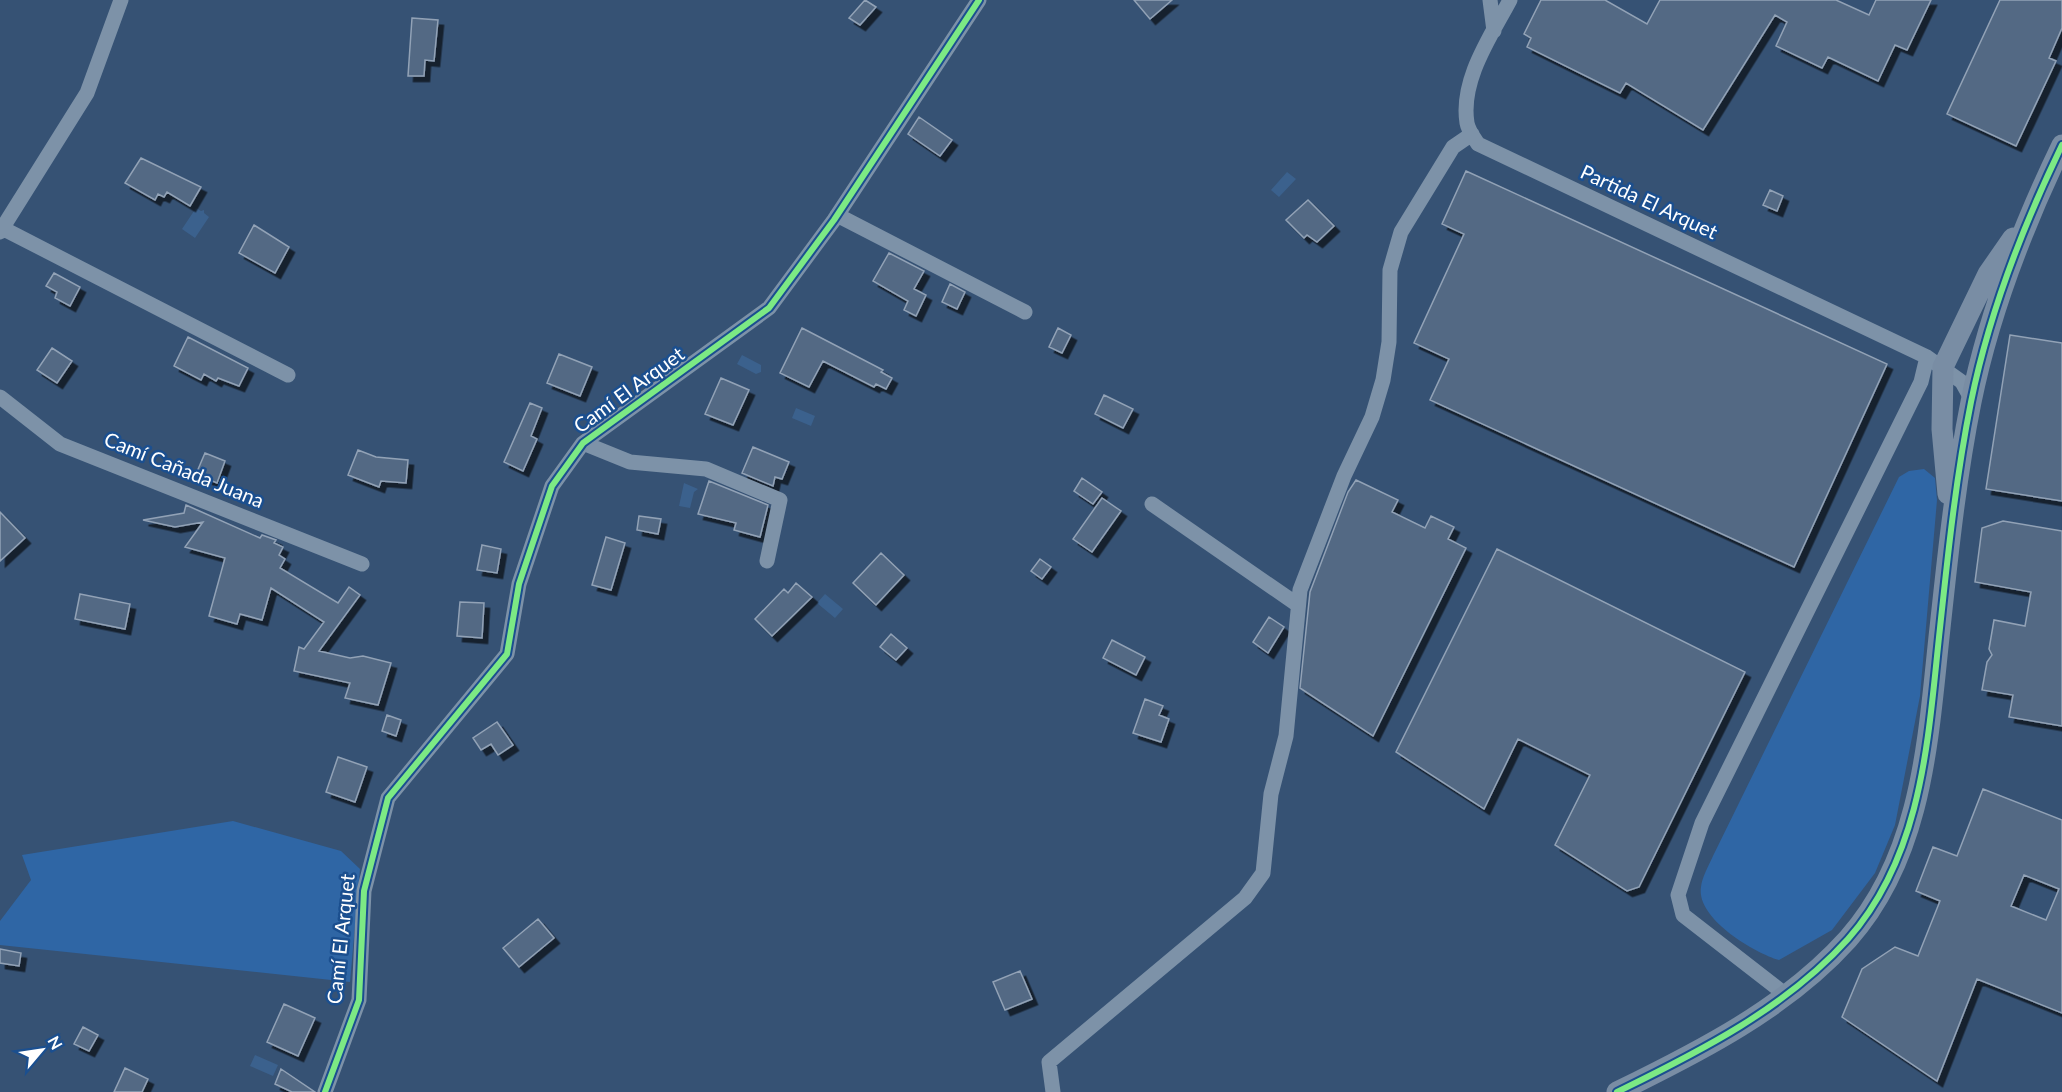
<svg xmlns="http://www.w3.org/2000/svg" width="2062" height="1092" font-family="Lato,sans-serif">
<defs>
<filter id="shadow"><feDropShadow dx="5.5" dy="5.5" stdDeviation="0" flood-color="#0009"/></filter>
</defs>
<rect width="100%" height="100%" fill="#365274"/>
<!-- green -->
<path fill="#2f66a5" d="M1924,469L1935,478L1937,500L1920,696L1895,825L1875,873L1832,930L1779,960C1753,952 1696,918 1701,887C1702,877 1709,865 1713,856L1899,477L1909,471Z
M233,821L341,851L360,869L350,982L0,945V921L31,880L22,855Z"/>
<!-- water -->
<path fill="#3b618d" d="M1287,172L1296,179L1279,197L1271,190Z
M196,208L201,211L204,210V213L209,217L195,238L182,229Z
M742,355L761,365V372L756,374L737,364Z
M796,408L815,416L811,426L792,418Z
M684,483L698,489L694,492L690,508L679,506Z
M825,594L843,609L835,618L817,603Z
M255,1055L278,1065L273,1076L250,1066Z"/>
<!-- building -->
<path fill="#526984" stroke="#92a2b6" stroke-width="1.5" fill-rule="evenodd" filter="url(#shadow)" d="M865,0L876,7L860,25L849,18Z
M1134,0H1172L1150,19Z
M1541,0H1605L1647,24L1660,0H1836L1869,15L1876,0H1931L1907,50L1895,45L1878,81L1828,57L1822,68L1776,46L1787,22L1775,15L1703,130L1626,83L1620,93L1527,47L1531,38L1524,34Z
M2000,0H2062V28L2049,58L2056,61L2016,146L1947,114Z
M412,18L438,20L434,61L425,60L424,76H408Z
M919,117L952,140L940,156L908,134Z
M141,158L201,187L190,206L167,192L164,197L158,194L155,200L125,183Z
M1466,171L1887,364L1794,567L1430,400L1449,359L1414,343L1464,234L1442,224Z
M1770,190L1783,196L1777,211L1763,205Z
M1308,200L1334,226L1317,242L1307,235L1304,238L1286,220Z
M254,225L289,247L275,273L239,253Z
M889,253L924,271L914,289L926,295L916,316L904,310L908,301L873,281Z
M54,273L80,287L70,306L55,298L57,292L46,286Z
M950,284L965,292L957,309L942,302Z
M802,328L883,370L881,372L892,378L886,389L876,384L874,387L823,361L809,387L780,373Z
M1058,328L1071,335L1062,353L1049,347Z
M2010,335L2062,343V501L1986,489Z
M188,337L248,368L239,386L218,378L216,381L204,374L201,380L174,366Z
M52,348L72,361L57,383L37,370Z
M559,354L592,367L580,396L547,383Z
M721,378L749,390L733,425L705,414Z
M1104,395L1133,409L1123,428L1095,414Z
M530,403L542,408L531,436L537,439L523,471L504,462Z
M753,447L789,462L782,479L775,477L773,486L742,473Z
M358,450L376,457L408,460L406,483L381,481L379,487L348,475Z
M205,453L225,461L217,483L196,474Z
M1082,478L1102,492L1093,504L1074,491Z
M1356,480L1398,500L1392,512L1425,528L1431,516L1454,527L1448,539L1466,548L1373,736L1300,688L1310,592L1348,492Z
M709,481L768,505L760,537L734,530L736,523L698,514Z
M1102,498L1121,511L1092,552L1073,539Z
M186,505L260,538L262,535L276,540L274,543L283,547L279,555L285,559L280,568L338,603L349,587L360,595L319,651L350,658L363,656L391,663L378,705L345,698L350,683L294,671L299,647L304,649L324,622L271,588L262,620L240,614L237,624L209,616L225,558L185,547L203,522L175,527L143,520L184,513Z
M0,512L25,538L0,561Z
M639,516L661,519L658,534L637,530Z
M2003,521L2062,531V726L2009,717L2013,695L1982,690L1987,662L1992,655L1989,649L1994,620L2025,626L2031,592L1975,582L1982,528Z
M606,537L625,543L611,590L592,585Z
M482,545L501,549L497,573L477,570Z
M1497,549L1745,672L1639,887L1627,891L1555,845L1590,775L1518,739L1484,809L1396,752Z
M881,553L904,575L876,605L853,583Z
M1040,559L1051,567L1042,579L1031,571Z
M796,583L812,597L772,636L755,619L784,589L788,593Z
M80,594L130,604L125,629L75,619Z
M460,602L484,603L482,638L457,636Z
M1269,617L1284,627L1268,653L1253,642Z
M891,634L907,648L896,660L880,647Z
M1112,640L1145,657L1136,675L1103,658Z
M1145,699L1163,706L1159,715L1169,719L1161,742L1133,733Z
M387,715L401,720L396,736L382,731Z
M497,722L513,745L498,755L491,744L481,750L473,738Z
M338,757L367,767L355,802L326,792Z
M1983,789L2062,820V1013L1977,979L1937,1081L1842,1017L1862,969L1895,947L1918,956L1940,901L1916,891L1933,847L1957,856ZM2024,875L2059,889L2046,920L2011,906Z
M538,919L554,938L519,967L503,948Z
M0,949L21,953L19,966L0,963Z
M1020,971L1032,999L1005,1010L993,982Z
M284,1004L315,1018L298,1056L267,1042Z
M83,1027L98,1035L89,1051L74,1044Z
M125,1068L148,1079L142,1092H114Z
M281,1069L315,1092H292L275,1084Z"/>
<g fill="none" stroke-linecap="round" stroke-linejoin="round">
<!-- street -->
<path stroke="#7d92a8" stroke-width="15" d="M1490,0L1494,31
M1510,0C1491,36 1460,80 1467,123C1468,130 1474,138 1478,144L1927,357L1962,382L1972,400
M837,215L1025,312
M2,228L288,375
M0,232L87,93L121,0
M0,397L60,444L362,564
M583,443L630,462L706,469L780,500L767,561
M1152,504L1298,605
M1786,995L1683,915L1678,895L1702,823L1921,382L1927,357
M325,1092L359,1000L364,891L388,798L507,654L519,584L552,486L583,443L769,308L834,220L979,0
M1053,1092L1049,1062L1245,898L1263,873L1271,794L1286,736L1300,590L1344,476L1372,417L1383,380L1389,342L1390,270L1401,232L1453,147L1472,134"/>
<!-- secondary -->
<path stroke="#798da4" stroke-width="21" d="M1948,494L1942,429L1943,367L1988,274L2013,238
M1617,1092C1699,1052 1786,1008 1848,939C1924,853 1928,736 1940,628C1948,553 1956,477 1971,402C1989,313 2023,226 2062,145"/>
<!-- cycleway casing -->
<g stroke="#1b4f8f" stroke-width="10">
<path id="cycleway" d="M325,1092L359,1000L364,891L388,798L507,654L519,584L552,486L583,443L769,308L834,220L979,0
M1617,1092C1699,1052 1786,1008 1848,939C1924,853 1928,736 1940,628C1948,553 1956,477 1971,402C1989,313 2023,226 2062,145"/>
</g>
<!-- cycleway -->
<use href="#cycleway" stroke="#7ce984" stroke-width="6"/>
</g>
<g text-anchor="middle" stroke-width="5" stroke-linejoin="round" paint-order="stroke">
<!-- street labels -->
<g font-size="20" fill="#fff" stroke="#1b4f8f">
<text transform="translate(1649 202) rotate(25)" y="7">Partida El Arquet</text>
<text transform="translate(629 390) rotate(-36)" y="7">Camí El Arquet</text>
<text transform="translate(184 470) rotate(22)" y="7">Camí Cañada Juana</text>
<text transform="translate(341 939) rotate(-84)" y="7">Camí El Arquet</text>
</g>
</g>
<!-- north arrow -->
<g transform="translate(42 1050) rotate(61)" stroke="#1b4f8f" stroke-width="4.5" paint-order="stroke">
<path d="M0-4.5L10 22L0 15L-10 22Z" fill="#ffffff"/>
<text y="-9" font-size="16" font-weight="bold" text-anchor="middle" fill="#ffffff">N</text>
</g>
</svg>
